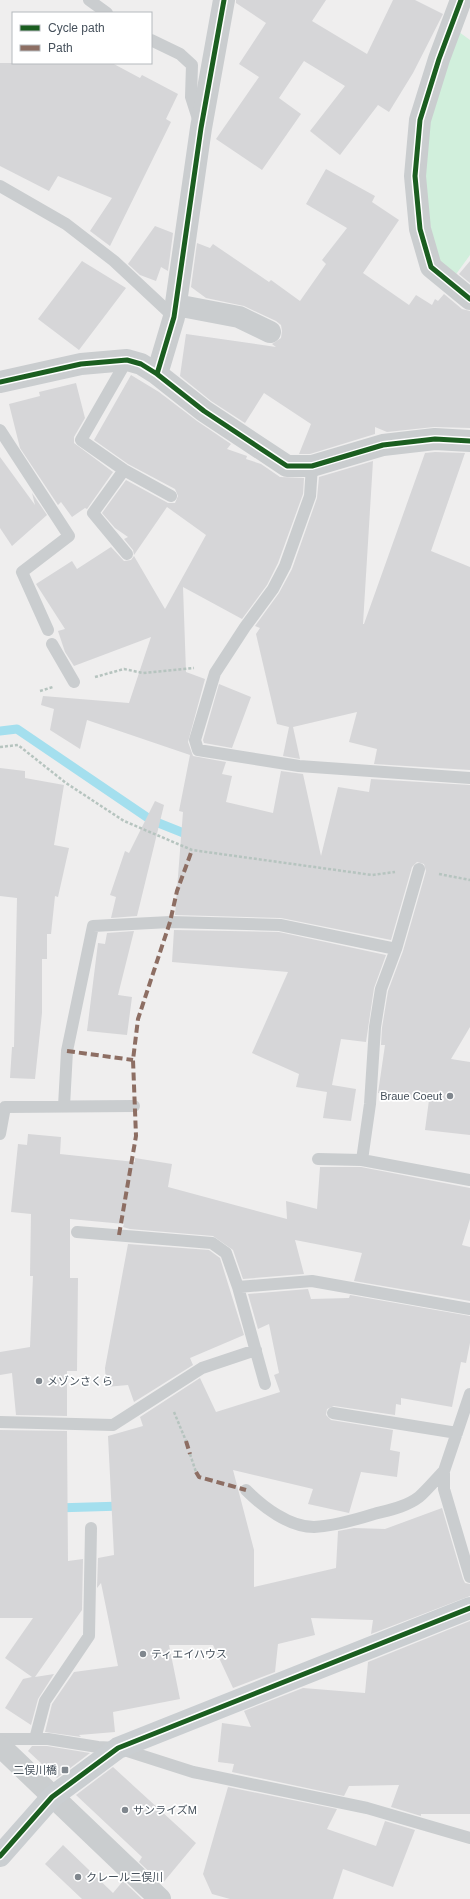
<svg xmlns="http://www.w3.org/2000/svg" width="470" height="1899" font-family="Arial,'Noto Sans JP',sans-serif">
<rect width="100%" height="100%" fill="#efeeee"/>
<!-- green -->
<path fill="#d1efdc" d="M459,32L470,40V255L454,277L438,264L423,188L427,125Z"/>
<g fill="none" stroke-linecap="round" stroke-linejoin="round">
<!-- stream -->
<path stroke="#a4dfee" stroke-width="9" d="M0,731L17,729L151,820L191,836
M55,1508L123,1506"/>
</g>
<!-- building -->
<path fill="#d6d6d8" d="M236,0H326L312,21L367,54L393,0H415L443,14L413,73L389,112L378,105L340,155L310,131L345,86L304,61L279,98L301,114L262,170L216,139L259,77L239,64L266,23L236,3Z
M0,63H112L140,78L142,75L178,94L166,119L171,122L110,246L90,231L112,198L58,176L49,191L0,166Z
M326,169L375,196L372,202L399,220L363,273L409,305L416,295L432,305L435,299L438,301L444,294L462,309L470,311V428L434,427L387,432L375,427V434L310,454H299L311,424L264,393L245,423L211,401L180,376L186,334L276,347L272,344L281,338L282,331L281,325L276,321L244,306L206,298L191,287L197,243L210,248L213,244L269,282L271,280L300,301L326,264L322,260L347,228L306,204Z
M155,226L173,233L168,271L161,267L156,281L140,275L128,264Z
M82,261L126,288L79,350L38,319Z
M470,261V283L459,274Z
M131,375L159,392L197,421L231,444L227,449L247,456L246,459L261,464L280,477L304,478L303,494L278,563L267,585L242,619L183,587L186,672L205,679L188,742L193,756L226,762L222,774L232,776L226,802L273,813L281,771L303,774L321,856L338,787L369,792L371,779L470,785V1027L451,1059L470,1062V1135L425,1130L429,1100L378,1093L385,1045H381L382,1028L388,991L403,951L426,871L424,864L417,862L412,867L391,940L281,918L175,915L183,812L179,811L190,755L87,720L80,749L50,730L54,709L41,705L43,696L129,703L151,637L74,666L65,652L58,631L65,629L36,584L72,561L77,569L111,547L124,561L131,560L134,556L165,609L206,535L167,507L134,555L133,550L124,539L128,537L115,528L102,513L126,480L168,503H175L178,496L175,489L128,464L94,440Z
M76,383L85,418L74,437V443L113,472L87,509L85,508L72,517L61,502L58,505L20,448L9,404L40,396L39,392Z
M435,452L465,453L431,551L470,567V770L374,764L377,749L349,742L357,712L293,727L300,759L283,756L289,727L277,724L256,634L260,628L255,626L279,593L292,569L317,498L319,477L373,461L363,624H364L425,453Z
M0,457L35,505L32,493L47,515L12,546L0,528Z
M219,684L251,697L232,748L204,743L203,740Z
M0,768L25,771V778L64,785L54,845L69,848L58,897L55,896L51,934H47V959H42V1013L35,1079L10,1078L12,1047H14L17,898L0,896Z
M155,801L164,805L137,916L111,918L116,897L110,895L125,851L129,853Z
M174,930L279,932L386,955L374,988L366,1042L341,1039L332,1085L356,1089L351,1121L323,1118L327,1092L296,1087L299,1074L252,1053L288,972L172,962Z
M134,931L118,995L132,997L127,1035L87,1031L98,943L105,944L107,933Z
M28,1134L61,1137L60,1154L135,1162V1158L172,1164L168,1187L287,1219L286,1201L317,1209L320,1167H361L470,1188V1219L462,1245L470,1247V1301L354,1281L362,1253L295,1240L304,1274L243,1279L233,1250L213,1236L130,1229L123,1227L124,1224L70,1219V1278H78L77,1371H67V1416L16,1415L12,1373L0,1375V1352L30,1347L33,1276H30L31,1214L11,1212L18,1144L27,1145Z
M128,1244L209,1250L220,1258L244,1335L190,1358L193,1365L134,1402L128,1385L106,1387L105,1368Z
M308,1289L311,1299L349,1298L350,1295L470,1316V1343L466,1363L461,1362L452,1407L401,1398V1405L396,1404L395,1415L334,1406L327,1409L326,1415L331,1420L393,1430L390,1450L400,1452L397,1477L361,1472L349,1513L308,1504L313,1489L233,1470L254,1550V1587L336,1568L338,1531L354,1528L385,1529L442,1508L463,1579L465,1583L470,1584V1596L371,1634L373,1620L311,1618L315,1635L278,1644L275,1672L233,1688L213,1645H169L180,1699L113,1712L115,1732L79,1735L81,1737L45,1732L52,1704L74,1672L118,1666L101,1583L97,1588L98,1558L114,1555L108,1436L143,1426L140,1417L200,1378L216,1412L280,1392L274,1375L279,1373L269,1324L258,1329L248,1294Z
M0,1430L67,1431L68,1561L83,1559L82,1610L35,1677L54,1674L38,1699L31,1725L5,1708L23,1679L32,1677L5,1658L33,1618H0Z
M470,1621V1814H421V1816L391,1807L399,1785L349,1786L344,1796L232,1772L234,1764L218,1762L222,1723L251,1727L244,1711L303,1688L365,1693L368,1662Z
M32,1746H47L90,1753L57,1778L28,1751Z
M113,1767L196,1843L162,1884L139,1862L142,1857L76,1795Z
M228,1787L337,1809L327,1829L376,1846L385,1821L415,1830L393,1887L343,1869L333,1899H230L212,1894L203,1874Z
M63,1845L113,1893L123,1881L142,1899H82L45,1864Z"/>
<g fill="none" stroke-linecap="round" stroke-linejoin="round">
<!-- path -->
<path stroke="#b6c4bf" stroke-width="2.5" stroke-dasharray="3 2" stroke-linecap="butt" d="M95,677L124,669L143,673L194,668
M40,691L53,687
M0,747L18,745L66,783L124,821L192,850L372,875L395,872
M439,874L470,880
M174,1412L186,1441
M190,1454L196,1472"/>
<!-- lane -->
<path stroke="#cacdcf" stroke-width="12" d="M89,0L107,13
M151,40L180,54L192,65L191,97L199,122
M0,186L66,224L114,261L174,317
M127,360L81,440L124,470L171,496
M0,430L69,536L22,572L48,630
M312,466L310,496L285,566L273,589L245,627L215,673L195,740L198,750L299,766L470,778
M124,470L93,513L127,554
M52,644L74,682
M396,949L419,869
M64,1106L67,1051L93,926L170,922L280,925L396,949L381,989L375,1027L370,1104L362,1160L470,1180
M0,1134L5,1107L134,1106
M318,1159L362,1160
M77,1232L212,1243L226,1253L238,1287L312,1281L470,1309
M238,1287L265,1384
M470,1394L444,1471V1489L470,1577
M333,1413L457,1433
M0,1422L113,1425L202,1368L256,1350
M246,1490C263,1507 289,1527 314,1527C333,1526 355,1520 374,1514C389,1510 406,1507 419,1497C428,1489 436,1479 444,1471
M0,1739H48L98,1747L118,1748L193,1772L367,1808L470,1838
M35,1739L45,1701L89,1636L91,1528"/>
<!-- street -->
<path stroke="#cacdcf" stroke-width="22" d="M461,0L439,59L420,120L415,176L420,229L431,267L470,299
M176,305L239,317L270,332
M157,374L174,317L201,128L224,0
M0,382L81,364L127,360L141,364L157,374L204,411L287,466H312L383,445L435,439L470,441
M0,1746L160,1899"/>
<!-- secondary -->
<path stroke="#caced1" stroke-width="22" d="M0,1856L52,1797L118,1748L470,1608"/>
<!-- quiet -->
<path stroke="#8d6e63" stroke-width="4" stroke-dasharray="8 4" stroke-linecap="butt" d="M67,1051L133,1060
M119,1235L136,1136L133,1060L138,1019L170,922L177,891L192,850
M186,1441L190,1454
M196,1472L199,1477L246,1490"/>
<!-- cycleway casing -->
<g stroke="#fff" stroke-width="8">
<path id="cycleway" d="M461,0L439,59L420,120L415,176L420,229L431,267L470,299
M157,374L174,317L201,128L224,0
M0,382L81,364L127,360L141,364L157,374L204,411L287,466H312L383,445L435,439L470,441
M0,1856L52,1797L118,1748L470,1608"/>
</g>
<!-- cycleway -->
<use href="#cycleway" stroke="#1b5e20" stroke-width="5"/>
</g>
<!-- markers -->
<g fill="#80878e" stroke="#fff" stroke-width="1.5">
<circle cx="450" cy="1096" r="4"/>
<circle cx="39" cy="1381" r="4"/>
<circle cx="143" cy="1654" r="4"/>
<rect x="61" y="1766" width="8" height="8" rx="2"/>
<circle cx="125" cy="1810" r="4"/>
<circle cx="78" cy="1877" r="4"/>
</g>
<g text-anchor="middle" stroke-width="3.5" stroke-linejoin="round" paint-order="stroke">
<!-- poi labels -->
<g font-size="11" fill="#45505b" stroke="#fff" text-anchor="start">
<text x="442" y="1100" text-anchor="end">Braue Coeut</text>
<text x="47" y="1385">メゾンさくら</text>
<text x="151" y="1658">ティエイハウス</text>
<text x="57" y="1774" text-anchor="end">二俣川橋</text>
<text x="133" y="1814">サンライズM</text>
<text x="86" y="1881">クレール二俣川</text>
</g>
</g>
<!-- legend -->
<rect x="12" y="12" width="140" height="52" fill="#ffffff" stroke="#b5b9bd"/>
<rect x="20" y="25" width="20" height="6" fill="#1b5e20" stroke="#b5b9bd"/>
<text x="48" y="32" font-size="12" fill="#45505b">Cycle path</text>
<rect x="20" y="45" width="20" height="6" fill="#8d6e63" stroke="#b5b9bd"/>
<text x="48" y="52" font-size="12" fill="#45505b">Path</text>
</svg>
